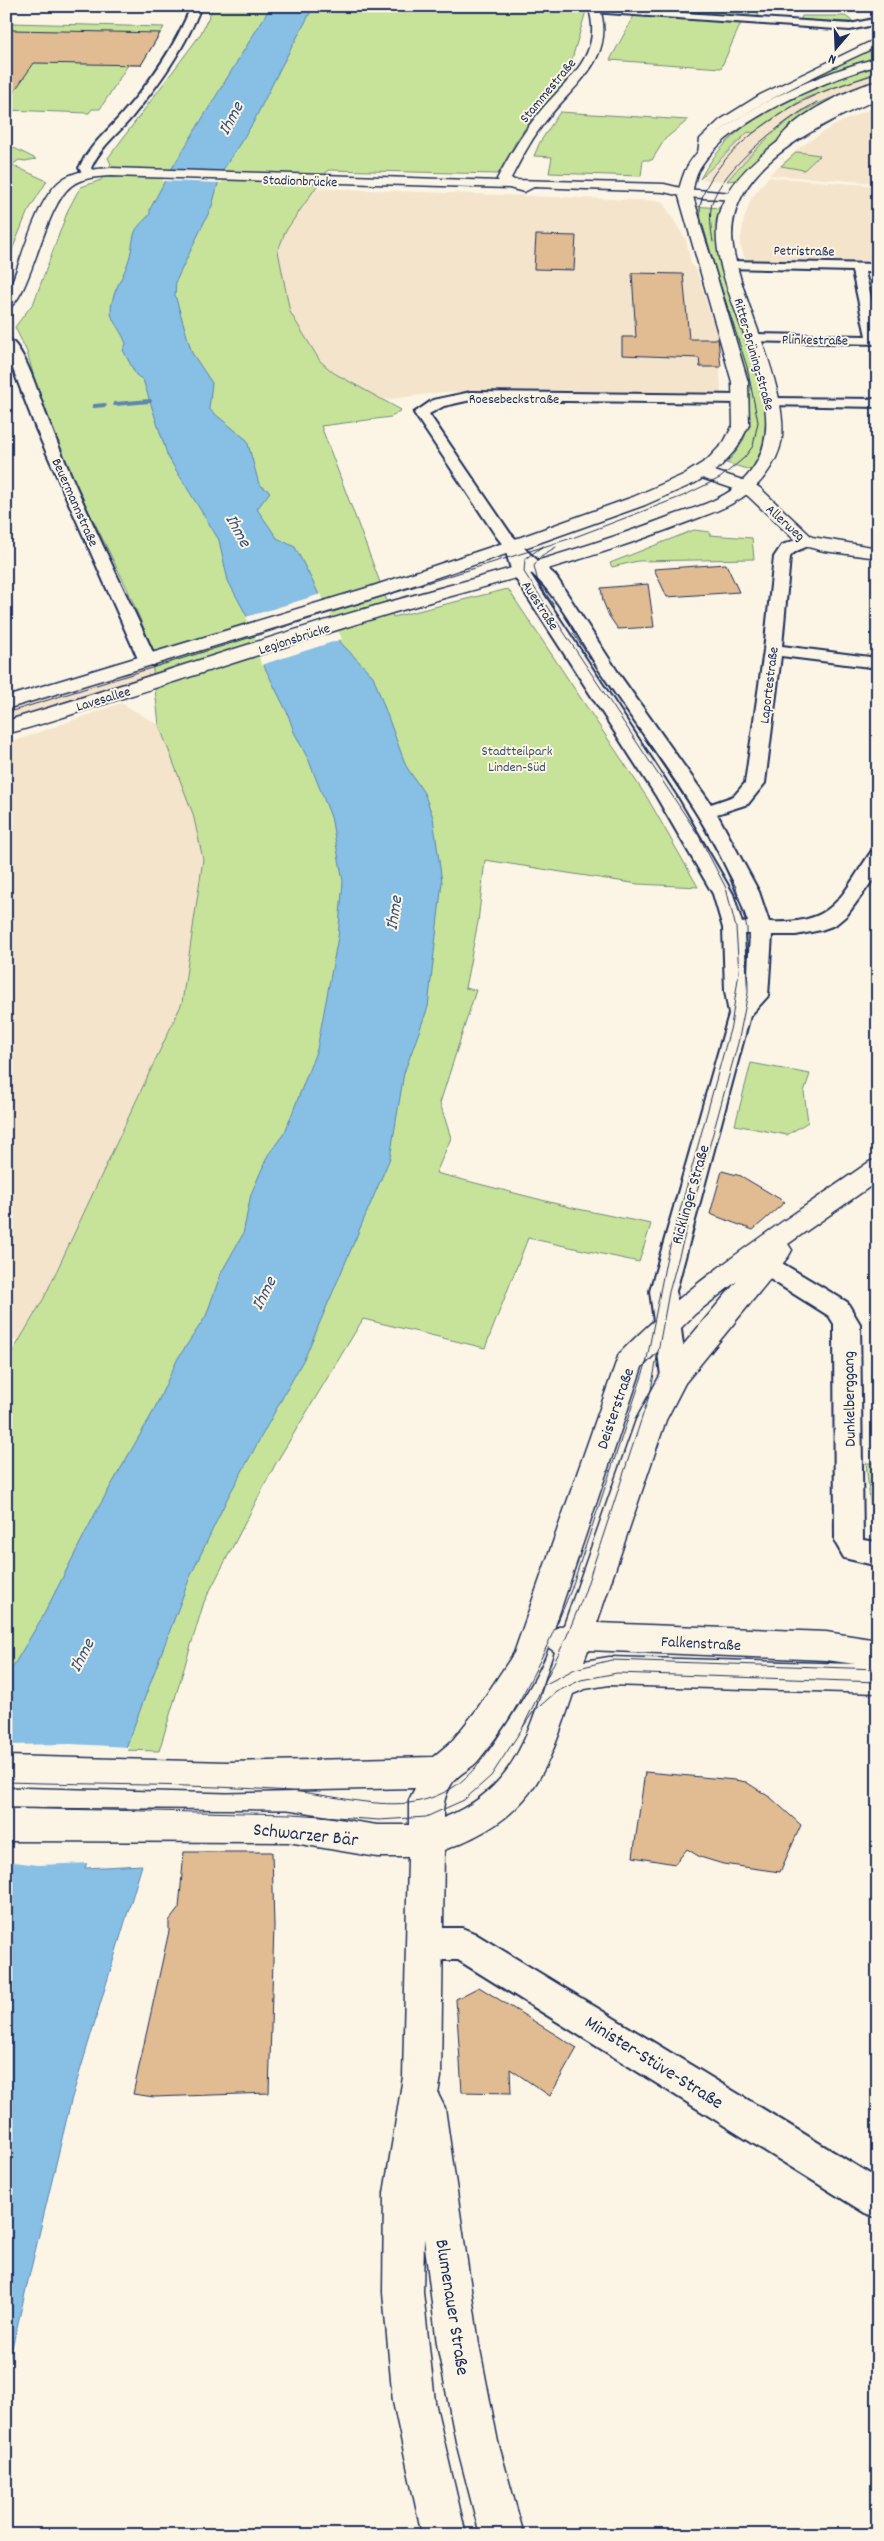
<svg xmlns="http://www.w3.org/2000/svg" width="884" height="2541" font-family="Dekko,sans-serif">
<rect width="100%" height="100%" fill="#fcf5e5"/>
<filter id="ink" filterUnits="userSpaceOnUse"><feTurbulence type="fractalNoise" baseFrequency=".02" numOctaves="2"/><feDisplacementMap in="SourceGraphic" scale="10" xChannelSelector="R" yChannelSelector="G"/><feConvolveMatrix kernelMatrix="1 2 1 2 8 2 1 2 1" color-interpolation-filters="sRGB"/></filter>
<g filter="url(#ink)">
<!-- built -->
<path fill="#f4e4cc" d="M675,6H878V13L743,12Z
M878,72V81L835,96L798,114L756,150L727,181L702,180L716,162L749,132L753,133L792,105L818,92Z
M878,105V183L769,175L799,148L831,127Z
M768,177L878,186V264L746,262L740,244L744,219L751,199Z
M313,188L662,201L686,240L691,263L697,272L719,342L721,395L444,392L383,400L355,386L334,373L320,361L290,312L277,258L285,232Z
M251,635L181,666L6,720V709Z
M121,703L159,725L193,814L203,859L182,1003L44,1298L19,1340H6V744Z"/>
<!-- green -->
<path fill="#c7e39a" stroke="#71897c" d="M214,6H584L586,11L565,83L535,114L517,140L498,174L328,170L285,232L278,251L290,312L320,361L334,373L401,410L391,417L321,426L393,617L508,589L648,799L698,887L638,884L485,860L478,922L465,988L476,990L440,1103L451,1138L436,1173L573,1208L651,1224L639,1262L528,1238L485,1348L363,1319L276,1463L204,1602L159,1751L6,1747V1363L44,1298L182,1003L203,859L193,814L159,725L150,643L127,588L49,431L27,352L15,327L34,302L68,210L77,193L81,187L101,180L111,164L108,158L200,35Z
M601,6H653L759,15L758,18Z
M634,16L741,23L721,68L610,60Z
M802,16H845L854,22L800,20Z
M12,23L164,27L141,65H128L100,109H92L89,113L6,110V27Z
M878,43V57L802,83Z
M878,65V72L803,99L753,133L748,132L700,179C733,114 812,86 878,65Z
M878,81L799,119L737,180L727,181C751,153 780,122 813,106C834,96 856,89 878,81Z
M560,112L688,120L665,139L652,160H643L641,176L549,173L552,157L534,156L540,142Z
M6,144L36,159L25,161L19,160L12,165L47,181L27,213L6,265Z
M797,152L820,155L804,170L781,166Z
M693,206L720,208L716,221L717,247L755,367L767,421L763,451L751,470L726,463C747,443 752,423 748,395Z
M694,530L710,532L709,535L752,538L754,559L638,561L612,567L610,563Z
M751,1063L810,1074L804,1092L808,1122L787,1135L735,1125Z
M866,1463H878V1539H874Z"/>
<!-- water -->
<path fill="#87bfe5" stroke="#5c85af" d="M271,6H314L281,67L253,123L221,173L212,206L176,281L175,295L192,353L212,383L209,409L247,440L259,484L270,492L257,509L277,538L295,547L314,584L341,643L373,676L406,766L424,793L433,817L442,882L428,1007L404,1073L390,1158L306,1355L228,1497L190,1577L127,1745L85,1868L142,1865L71,2101L6,2373V1678L43,1616L97,1510L153,1412L178,1358L206,1316L221,1273L243,1234L251,1194L268,1155L285,1132L317,1049L338,937L343,881L331,817L309,761L294,732L287,712L263,664L257,635L228,581L219,540L168,457L143,380L136,375L123,350L126,344C123,333 112,322 111,313C110,294 123,279 128,262C132,252 132,240 135,232C137,226 146,219 150,214V209L169,173Z"/>
<!-- pier -->
<path fill="#fcf5e5" d="M169,169L225,171L222,183L162,181Z
M321,594L342,639L261,665L255,636L246,617Z
M71,1744L129,1747L90,1863L38,1865L6,1861V1745Z"/>
<g fill="none" stroke-linecap="round" stroke-linejoin="round">
<!-- stream -->
<path stroke="#5c85af" stroke-width="4" d="M115,404L150,401
M94,406L105,405"/>
</g>
<!-- building -->
<path fill="#e1bc92" stroke="#1b2f5e" d="M12,30L160,33L141,65L34,63L6,103V38Z
M536,235L576,236L574,270L534,269Z
M632,273L683,274L689,339H718L721,367H700L699,358L622,355V337H636Z
M726,564L739,592L667,597L654,569Z
M648,584L654,627L618,629L609,616L603,601L601,588Z
M722,1171L741,1176L785,1202L753,1230L710,1214Z
M645,1772L735,1780L746,1782L771,1798L801,1825L780,1872L723,1864L700,1857L687,1849L675,1864L633,1857Z
M184,1852H272L274,1926L269,2093L154,2097L133,2094L169,1931V1921L179,1908Z
M479,1987L577,2048L550,2096L510,2069L511,2093L462,2092L456,1999Z"/>
<g fill="none" stroke-linecap="round" stroke-linejoin="round">
<!-- minor casing -->
<g stroke="#1b2f5e" stroke-width="4">
<path id="minor" d="M191,6H201C186,47 159,84 132,117C118,134 100,147 91,168L95,174L93,177H85L79,168C89,146 107,132 122,114C150,82 176,46 191,6Z
M596,7L850,24L878,18V24L850,30L592,12V8Z
M729,261L878,264V272H865L878,326V344L748,341L746,338L748,335L753,334L866,336L852,271L724,268L722,265L724,262Z
M6,338C24,342 40,400 47,417C79,500 120,580 157,661L154,665H142L139,661L36,429L6,351Z
M471,392L741,395L748,399L741,403L471,400L444,406L429,414L510,533L529,553L555,575L621,677L711,804L734,796L745,783L764,650L774,557L782,545L806,536L814,541C808,549 796,548 790,557L782,646L878,658V668L781,656L765,783L748,804L717,814L759,892L769,922C834,925 839,899 871,852L878,850V873L847,915L835,925L821,930L796,935H772L768,996L750,1016L676,1291L687,1376L683,1383L674,1386L665,1383L661,1376L650,1291L729,1014L725,991L723,928L713,894L656,796L512,573L506,552L507,550L496,536L414,413L433,400ZM527,569C560,597 580,641 604,677C656,756 719,830 748,922L742,923L733,894L676,796ZM744,934H750L747,990Z
M771,398L878,399V407L766,405L764,402Z
M766,1256L775,1259L847,1302L860,1324L863,1540L878,1542V1566L844,1558L835,1542L834,1324L829,1316L757,1271L754,1265L757,1259Z
M426,1928H462L474,1933L878,2179V2218L865,2213L458,1960H426L414,1955L410,1944L414,1933Z"/>
</g>
<!-- tertiary casing -->
<g stroke="#1b2f5e" stroke-width="3">
<path id="tertiary" d="M588,6H599C617,57 576,83 548,118C533,136 522,157 511,178L514,180L664,184L685,189L733,193L738,194L740,197L738,200L685,197L664,192L534,187L524,192L509,188L111,176C98,177 82,177 71,186C43,208 30,303 6,309V296C22,265 35,194 66,177C80,170 96,169 111,168L499,181L497,179C509,156 522,134 538,114C566,79 605,56 588,6Z
M878,38V46C850,59 721,119 712,141C710,146 712,151 709,156L704,157L698,153L700,139L720,120L760,95Z
M878,81V90C845,104 807,116 788,147L783,148L777,144C788,118 850,88 878,81Z
M702,467L752,483L760,488L812,537L878,548V558L824,551L800,545L748,496L740,491L696,476L693,472L696,468Z
M878,1159V1181L788,1244L792,1250L788,1257L685,1383L666,1420L597,1623L826,1632L878,1640V1693L609,1685L585,1689L573,1694C545,1778 531,1817 444,1850L441,2077L438,2094L445,2108L479,2344L498,2442L524,2535H480L456,2442L437,2344L424,2238L423,2292L435,2402L466,2535H422L393,2402L383,2292L384,2193L403,2077L408,1857H377L288,1842L6,1841V1809L288,1811L377,1825H409V1800L415,1788L227,1792L6,1786V1756L227,1762L433,1757L452,1741L475,1712L514,1653L619,1354C693,1278 782,1223 869,1162ZM737,1281L664,1368L636,1420L564,1625L554,1629L642,1367L695,1314ZM548,1647L555,1652C531,1722 521,1788 443,1818C443,1805 444,1797 451,1785C456,1775 469,1770 477,1762C499,1736 537,1678 548,1647ZM588,1650L826,1660L855,1664L609,1657L584,1661Z"/>
</g>
<!-- secondary casing -->
<g stroke="#1b2f5e" stroke-width="3">
<path id="secondary" d="M878,58V65C826,80 724,122 698,171C695,177 694,186 692,193L748,382L749,425L737,448L719,468L695,483L645,505L533,545L384,595L6,709V697L370,587L521,537L633,497L683,475L707,460L724,442L733,425L732,382L678,193C680,186 682,178 685,171C710,118 824,71 878,58Z
M878,90V99C817,126 717,171 734,253C744,303 769,349 779,399C785,431 785,450 764,477C743,505 708,514 677,526C571,567 461,591 353,625C272,650 191,677 110,702C76,713 41,725 6,734V721C132,683 256,640 382,604C478,577 575,553 668,517C690,509 718,502 737,486C821,416 695,290 720,210C730,181 757,157 782,139C810,119 845,101 878,90Z"/>
</g>
<!-- minor -->
<use href="#minor" fill="#fcf5e5" fill-rule="evenodd"/>
<!-- tertiary -->
<use href="#tertiary" fill="#fcf5e5" fill-rule="evenodd"/>
<!-- secondary -->
<use href="#secondary" fill="#fcf5e5" fill-rule="evenodd"/>
<!-- tram -->
<path stroke="#1b2f5e" stroke-width="1" d="M713,242C711,229 709,216 712,203C722,168 785,119 817,102
M553,604L538,582L534,566L541,556L556,547
M6,713L575,537L683,496L720,478L744,458L753,446L758,422L747,367L701,225C701,218 699,209 701,202C711,159 771,116 809,98C831,87 855,81 878,73
M542,1686L575,1669L611,1660L878,1669
M523,1727L566,1638L584,1594L651,1390L669,1292L738,1043L748,993L747,928L736,887L697,816L573,633
M6,1782C100,1785 195,1784 289,1791C329,1794 369,1807 409,1803C424,1801 439,1796 452,1788C497,1762 551,1640 571,1590L646,1364L666,1261L731,1026L739,972L736,928L726,888L699,836L524,572L525,559L543,546
M6,1808L292,1814L379,1820L426,1817L464,1800L491,1776L533,1712L556,1692L581,1680L617,1673L878,1682"/>
</g>
</g>
<g text-anchor="middle" stroke-width="4" stroke-linejoin="round" paint-order="stroke">
<!-- far-street labels -->
<g font-size="14" fill="#1b2f5e" stroke="#fcf5e5">
<text transform="translate(547 90) rotate(-50)" y="5">Stammestraße</text>
<text transform="translate(300 180) rotate(2)" y="5">Stadionbrücke</text>
<text transform="translate(804 250) rotate(1)" y="5">Petristraße</text>
<text transform="translate(815 339) rotate(1)" y="5">Plinkestraße</text>
<text transform="translate(755 354) rotate(74)" y="5">Ritter-Brüning-Straße</text>
<text x="514" y="403">Roesebeckstraße</text>
<text transform="translate(76 502) rotate(66)" y="5">Beuermannstraße</text>
<text transform="translate(786 522) rotate(42)" y="5">Allerweg</text>
<text transform="translate(541 605) rotate(57)" y="5">Auestraße</text>
<text transform="translate(294 638) rotate(-18)" y="5">Legionsbrücke</text>
<text transform="translate(768 685) rotate(-83)" y="5">Laportestraße</text>
<text transform="translate(103 698) rotate(-17)" y="5">Lavesallee</text>
</g>
<!-- far-park labels -->
<g font-size="14" fill="#3d536a" stroke="#fcf5e5">
<text x="517" y="755">Stadtteilpark<tspan x="517" dy="16">Linden-Süd</tspan></text>
</g>
<!-- street labels -->
<g font-size="16" fill="#1b2f5e" stroke="#fcf5e5">
<text transform="translate(689 1194) rotate(-74)" y="6">Ricklinger Straße</text>
<text transform="translate(848 1399) rotate(-91)" y="6">Dunkelberggang</text>
<text transform="translate(614 1408) rotate(-71)" y="6">Deisterstraße</text>
<text transform="translate(701 1642) rotate(3)" y="6">Falkenstraße</text>
</g>
<!-- water labels -->
<g font-size="18" font-style="italic" fill="#365380" stroke="#fcf5e5">
<text transform="translate(230 118) rotate(-62)" y="6">Ihme</text>
<text transform="translate(239 530) rotate(61)" y="6">Ihme</text>
<text transform="translate(393 913) rotate(-82)" y="6">Ihme</text>
<text transform="translate(263 1293) rotate(-63)" y="6">Ihme</text>
<text transform="translate(81 1655) rotate(-63)" y="6">Ihme</text>
</g>
<!-- near-street labels -->
<g font-size="19" fill="#1b2f5e" stroke="#fcf5e5">
<text transform="translate(306 1833) rotate(6)" y="7">Schwarzer Bär</text>
<text transform="translate(655 2061) rotate(32)" y="7">Minister-Stüve-Straße</text>
<text transform="translate(454 2307) rotate(81)" y="7">Blumenauer Straße</text>
</g>
</g>
<!-- margin -->
<rect width="884" height="2541" fill="none" stroke="#fcf5e5" stroke-width="25"/>
<rect x="12" y="12" width="859" height="2516" fill="none" stroke="#1b2f5e" stroke-width="2" filter="url(#ink)"/>
<!-- north arrow -->
<g transform="translate(836 48) rotate(199)" stroke="#fcf5e5" stroke-width="4" paint-order="stroke">
<path d="M0-4L9 19L0 12L-9 19Z" fill="#1b2f5e"/>
<text y="-8" font-size="14" font-weight="bold" text-anchor="middle" fill="#1b2f5e">N</text>
</g>
</svg>
